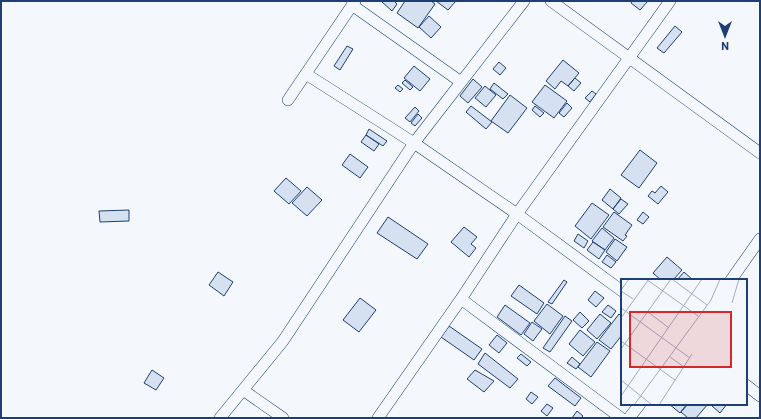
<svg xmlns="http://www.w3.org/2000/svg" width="761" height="419" font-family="Roboto,sans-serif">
<rect width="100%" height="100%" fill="#f4f7fb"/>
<!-- building -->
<path fill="#d5e0f0" stroke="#1d3f73" d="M381,1H394L397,4L392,11Z
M405,1H431L435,4L418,28L397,13Z
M436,1H456L448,10Z
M632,1H648L640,10L631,3Z
M429,16L441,27L431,38L419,27Z
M675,26L682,32L664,53L657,48Z
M347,46L353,49L340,70L334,66Z
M563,60L579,73L568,86L561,81L555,89L546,81Z
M499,62L506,68L500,75L493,69Z
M414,66L430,79L420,91L404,78Z
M575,78L581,83L574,91L568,86Z
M473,79L482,87L468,103L460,96Z
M405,80L413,87L410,90L402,83Z
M494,83L508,94L503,99L490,89Z
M398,85L403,89L400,92L395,88Z
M545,85L567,101L554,118L532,102Z
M485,86L496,95L486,107L475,98Z
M592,91L596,94L590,102L585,98Z
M510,95L527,108L508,133L491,121Z
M567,103L572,108L564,117L559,113Z
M471,106L492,122L486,129L466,112Z
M535,106L544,113L540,117L532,110Z
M415,107L419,111L410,122L405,118Z
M418,114L422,118L415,126L411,123Z
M369,129L387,141L383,146L366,135Z
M366,135L379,144L374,151L361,142Z
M640,150L657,163L639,188L621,175Z
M350,154L368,167L360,178L342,165Z
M286,178L301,191L289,204L274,191Z
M661,186L668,192L658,204L648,196L652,191L655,193Z
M307,187L322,200L307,216L292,203Z
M610,189L621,198L613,209L602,200Z
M621,199L628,204L619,214L613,209Z
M592,203L609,215L591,239L575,226Z
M129,210V221L100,222L99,211Z
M614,212L632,225L625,235L627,236L623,241L603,227Z
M643,212L649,217L643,224L637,220Z
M388,217L428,244L417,259L377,233Z
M464,227L477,237L471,244L476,248L469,257L451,242Z
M602,228L614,238L605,250L592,241Z
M578,234L588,241L584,248L574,241Z
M615,239L627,247L617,261L606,252Z
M593,242L605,250L599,259L587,250Z
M607,255L616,262L611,268L602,262Z
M667,257L682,270L673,280H661L653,273Z
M218,272L233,282L224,296L209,285Z
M684,272L693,280H677Z
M564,280L567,282L552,304L548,302Z
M519,285L544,303L537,314L511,296Z
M595,291L604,298L596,307L588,300Z
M360,298L376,310L359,332L343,320Z
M547,304L563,316L550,334L534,321Z
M505,305L530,323L521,335L497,317Z
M608,305L616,311L611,318L602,312Z
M580,312L589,321L582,328L573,320Z
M600,314L611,323L597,339L587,330Z
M619,314L622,317V335L611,349L599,340Z
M565,316L572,321L550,352L543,348Z
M532,322L542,329L533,341L524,334Z
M449,326L482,349L474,360L441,337Z
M580,330L595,342L583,356L569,344Z
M497,335L507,343L499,353L489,345Z
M597,342L610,351L591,377L578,367Z
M485,353L518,379L510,388L478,364Z
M521,354L531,362L527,366L517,358Z
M572,357L580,364L576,369L567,363Z
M152,370L164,378L156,390L144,383Z
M475,370L494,381L484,392L467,379Z
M555,378L581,398L575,406L548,386Z
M531,392L538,397L532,404L526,399Z
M547,404L553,408L547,416L541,411Z
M669,404H687L680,413Z
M688,404H708L696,418H688L681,412Z
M714,404H727L720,413L712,406Z
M577,411L583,416L581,418H572Z"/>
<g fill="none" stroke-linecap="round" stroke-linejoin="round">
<!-- minor casing -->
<g stroke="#1d3f73" stroke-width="12">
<path id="minor" d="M551,1L760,153
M352,5L461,82
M306,74L414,143L517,214L622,291
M288,100L355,1
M731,280L760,239
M461,299L621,418
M746,385L760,396
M243,390L283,418
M220,418L283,341L414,143L524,1
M378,418L461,299L517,214L670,1
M629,418L640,404"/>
</g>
<!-- minor -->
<use href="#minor" stroke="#f4f7fb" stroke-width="11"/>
</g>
<!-- overview -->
<g transform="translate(621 279)">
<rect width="126" height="126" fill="#f4f7fb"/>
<path fill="none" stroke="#9eadc5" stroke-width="1" d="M25,0L77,37M51,0L86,26M0,11L8,0M0,12L12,20M111,24L118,0M0,29L69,79M27,33L48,49M0,39L28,0M0,62L54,101M0,70L50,0M49,78L63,88M0,101L31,126M0,117L81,0M13,126L90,21L99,0M38,126L71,75"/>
<path fill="#d62828" fill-opacity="0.15" stroke="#d62828" stroke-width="2" d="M9,33H110V88H9Z"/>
<rect width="126" height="126" fill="none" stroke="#1d3f73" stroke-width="2"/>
</g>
<!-- border -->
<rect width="761" height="419" fill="none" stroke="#1d3f73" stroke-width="4"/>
<!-- north arrow -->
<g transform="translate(725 36) rotate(180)" stroke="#f4f7fb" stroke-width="3" paint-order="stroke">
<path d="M0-3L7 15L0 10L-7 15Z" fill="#1d3f73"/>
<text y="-6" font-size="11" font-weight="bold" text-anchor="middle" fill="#1d3f73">N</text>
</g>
</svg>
